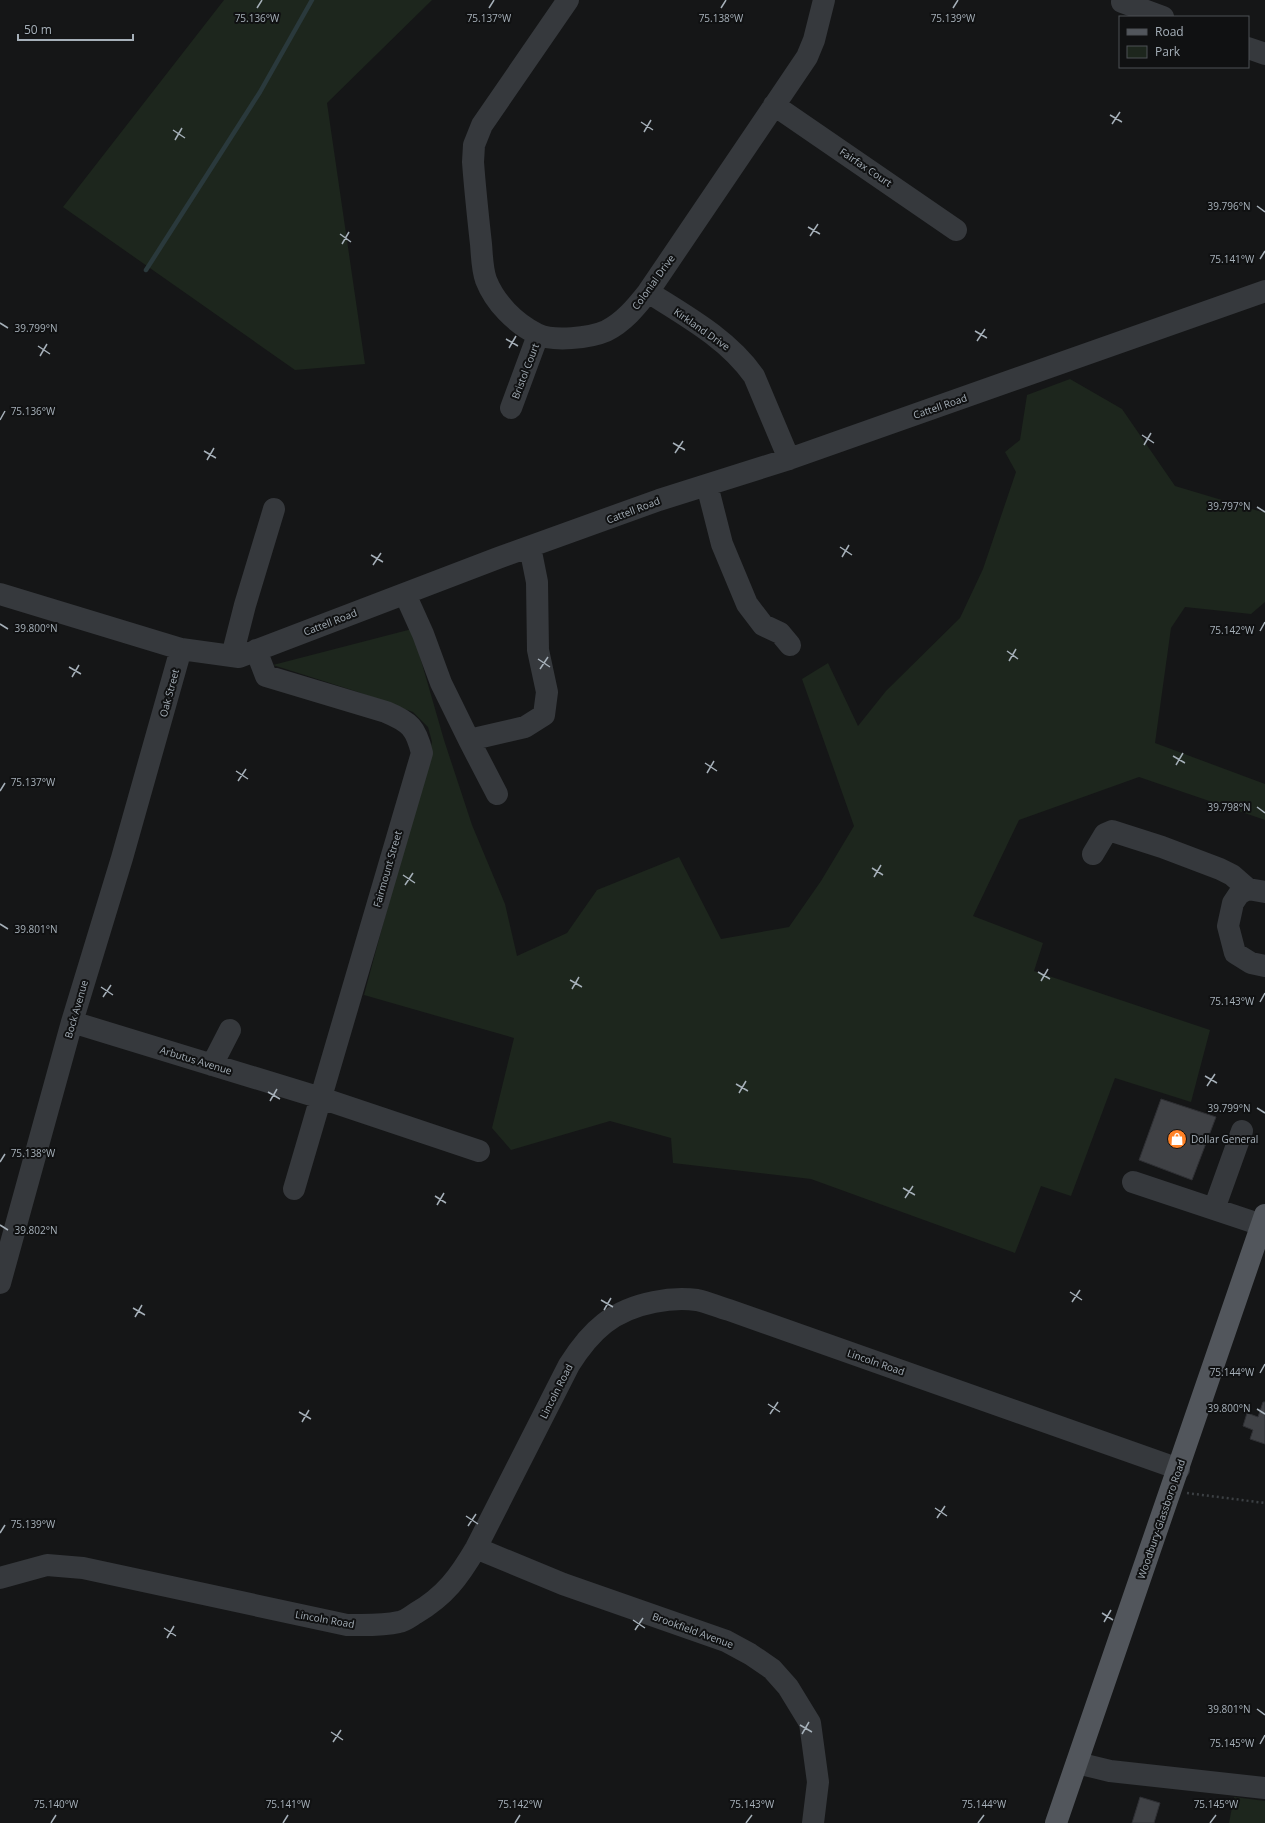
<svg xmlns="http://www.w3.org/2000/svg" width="1265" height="1823" font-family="'Open Sans',sans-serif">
<rect width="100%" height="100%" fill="#151617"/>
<!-- green -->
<path fill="#1d261d" d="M224,0H432L327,103L365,364L295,370L63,207Z
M1070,379L1122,409L1175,486L1262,512L1265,511V602L1251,614L1185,607L1171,628L1155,743L1265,784V820L1139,777L1019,820L973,916L1043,943L1034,971L1210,1030L1191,1102L1115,1078L1071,1196L1041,1186L1015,1253L811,1179L673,1163L671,1138L610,1121L511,1150L492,1128L514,1038L364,995L432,742L428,727L413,712L358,692L273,665L412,629L444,740L472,825L505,904L517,956L567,933L597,890L679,857L721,939L789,927L821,881L854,826L802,679L828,663L858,726L886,691L960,618L983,569L1016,472L1005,452L1020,440L1027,395Z
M1234,1797L1265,1801V1823H1229Z"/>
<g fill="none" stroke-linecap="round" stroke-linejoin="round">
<!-- stream -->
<path stroke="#2a393c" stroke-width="4.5" d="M146,270L260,92L312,0"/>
</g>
<!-- building -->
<path fill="#3f4145" stroke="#2f3034" d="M1161,1099L1216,1117L1192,1180L1139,1160Z
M1263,1402H1265V1444L1250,1439L1253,1430L1243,1426L1247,1413L1258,1417Z
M1140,1797L1160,1803L1154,1823H1132Z"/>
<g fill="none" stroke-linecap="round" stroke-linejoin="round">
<!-- path -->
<path stroke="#3c4044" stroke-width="2.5" stroke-dasharray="2 3" stroke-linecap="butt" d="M1187,1493L1265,1503"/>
<!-- minor -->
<path stroke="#36393d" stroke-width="22" d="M568,0L482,125L474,145L473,162C475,189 478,217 481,244C482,255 482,269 486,280C495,303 515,323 537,334C553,342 590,338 606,331C624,322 636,307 648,292L807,57L814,40L824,0
M1123,0L1122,2L1163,17
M1248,48L1265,54
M774,105L956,230
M648,292C686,316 728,339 754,376L789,459
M511,408L538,335
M707,485L722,544L747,604L763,625L780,633L790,645
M0,594L181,649L239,657L498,558L659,500L789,459L1265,291
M405,594L423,634L441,683L469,740
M256,650L266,676L386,712C410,722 416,728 422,753L294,1189
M232,656L245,605L274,509
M497,794L469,740L525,727L544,715L547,692L538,650L537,582L530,547
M1093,854L1105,834L1112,831L1162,847L1220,869L1232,875L1248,889
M1265,892L1248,889L1239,894L1233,903L1228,926L1235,953L1251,963L1265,966
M72,1022L321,1098L479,1151
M212,1065L230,1030
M1133,1182L1262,1225
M1214,1209L1242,1131
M0,1283L72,1022L122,858L181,649
M476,1548L563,1584L726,1641L750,1654L772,1669L788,1687L810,1723L818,1782L813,1823
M0,1578L47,1565L83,1568L347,1625C365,1625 382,1626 399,1622C405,1621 411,1616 416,1613C445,1596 459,1577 476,1548L569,1365C591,1330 613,1310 654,1302C668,1299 683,1298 697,1300C707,1302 718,1307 729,1310L1179,1469
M1077,1763L1110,1771L1265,1788"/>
<!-- major -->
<path stroke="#52565c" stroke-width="22" d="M1056,1823L1265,1215"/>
</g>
<!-- ticks -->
<path fill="none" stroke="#a6b0b9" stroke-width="1.5" d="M257,8L262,0M489,8L494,0M721,8L726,0M953,8L958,0M1110,115L1122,122M641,122L653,130M1112,124L1120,112M173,130L185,138M644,132L651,120M175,140L182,128M1257,206L1265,212M808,227L820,234M340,234L351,242M810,236L818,224M342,244L349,232M1260,259L1265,251M0,323L8,328M975,331L987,338M506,339L518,346M977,341L985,329M38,346L50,354M509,348L516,336M40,356L47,344M0,420L5,411M1142,435L1154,443M673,443L685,450M1144,445L1151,433M204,451L216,458M675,453L683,441M207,460L214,448M1257,507L1265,512M840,547L852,555M371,555L383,562M842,557L849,545M373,565L381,553M0,624L8,629M1260,631L1265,622M1007,651L1018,659M538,659L550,667M1009,661L1016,649M69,667L81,674M540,669L548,657M72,677L79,665M1173,756L1185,763M705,763L717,771M1176,765L1183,753M236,771L248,779M707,773L714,761M238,781L246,769M0,791L5,783M1257,807L1265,813M872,868L883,875M403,875L415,883M874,877L881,865M405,885L413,873M0,924L8,929M1038,972L1050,979M570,980L582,987M1041,981L1048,969M101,987L113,995M572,989L579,977M103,997L111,985M1260,1002L1265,993M1205,1076L1217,1083M736,1084L748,1091M1207,1086L1215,1074M268,1092L280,1099M739,1093L746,1081M270,1101L277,1089M1257,1108L1265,1113M0,1162L5,1154M903,1188L915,1195M435,1196L446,1203M905,1198L913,1186M437,1205L444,1193M0,1225L8,1230M1070,1292L1082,1300M601,1300L613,1307M1072,1302L1080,1290M133,1308L145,1315M604,1310L611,1298M135,1317L142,1305M1260,1373L1265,1364M768,1404L780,1412M1257,1409L1265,1414M299,1412L311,1419M770,1414L778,1402M302,1422L309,1410M935,1508L947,1516M466,1516L478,1524M937,1518L945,1506M468,1526L476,1514M0,1533L5,1525M1102,1613L1113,1620M633,1620L645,1628M1104,1622L1111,1610M164,1628L176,1636M635,1630L643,1618M167,1638L174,1626M1257,1709L1265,1715M800,1725L812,1732M331,1732L343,1740M802,1734L809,1722M333,1742L341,1730M1260,1744L1265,1735M51,1823L56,1815M283,1823L288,1815M515,1823L520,1815M746,1823L752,1815M978,1823L984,1815M1210,1823L1216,1815"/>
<!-- icons -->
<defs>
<g id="shop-disc" transform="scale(1)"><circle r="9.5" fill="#ff8125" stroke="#101112"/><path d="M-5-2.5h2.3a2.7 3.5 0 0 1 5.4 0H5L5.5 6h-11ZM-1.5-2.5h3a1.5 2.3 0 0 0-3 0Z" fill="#fff"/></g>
</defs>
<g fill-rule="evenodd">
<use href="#shop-disc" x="1177" y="1139"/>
</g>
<g text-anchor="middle" stroke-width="4" stroke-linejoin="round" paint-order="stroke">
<!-- street labels -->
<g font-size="10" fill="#a6b0b9" stroke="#101112">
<text transform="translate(866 167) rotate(34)" y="4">Fairfax Court</text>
<text transform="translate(653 282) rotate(-54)" y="4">Colonial Drive</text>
<text transform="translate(702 329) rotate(35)" y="4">Kirkland Drive</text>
<text transform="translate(525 371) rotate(-69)" y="4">Bristol Court</text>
<text transform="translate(940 406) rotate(-19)" y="4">Cattell Road</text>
<text transform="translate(633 510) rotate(-21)" y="4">Cattell Road</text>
<text transform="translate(330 622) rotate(-21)" y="4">Cattell Road</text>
<text transform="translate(169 693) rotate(-75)" y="4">Oak Street</text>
<text transform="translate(387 869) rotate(-74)" y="4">Fairmount Street</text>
<text transform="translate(76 1009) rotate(-74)" y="4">Bock Avenue</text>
<text transform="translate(196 1060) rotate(17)" y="4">Arbutus Avenue</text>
<text transform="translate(876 1362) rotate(19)" y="4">Lincoln Road</text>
<text transform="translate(556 1391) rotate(-63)" y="4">Lincoln Road</text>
<text transform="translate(1161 1519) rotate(-71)" y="4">Woodbury-Glassboro Road</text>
<text transform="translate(325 1619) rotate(10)" y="4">Lincoln Road</text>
<text transform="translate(693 1630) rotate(20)" y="4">Brookfield Avenue</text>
</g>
<!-- poi labels -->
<g font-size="10" fill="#a6b0b9" stroke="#101112" text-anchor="start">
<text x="1191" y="1143">Dollar General</text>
</g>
</g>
<g font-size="10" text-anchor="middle" fill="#a6b0b9" stroke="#101112" stroke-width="4" stroke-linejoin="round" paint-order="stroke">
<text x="257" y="22">75.136°W</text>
<text x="489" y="22">75.137°W</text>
<text x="721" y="22">75.138°W</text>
<text x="953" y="22">75.139°W</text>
<text x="1229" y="210">39.796°N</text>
<text x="1232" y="263">75.141°W</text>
<text x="36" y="332">39.799°N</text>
<text x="33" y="415">75.136°W</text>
<text x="1229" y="510">39.797°N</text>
<text x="36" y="632">39.800°N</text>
<text x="1232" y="634">75.142°W</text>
<text x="33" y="786">75.137°W</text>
<text x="1229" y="811">39.798°N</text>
<text x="36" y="933">39.801°N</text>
<text x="1232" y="1005">75.143°W</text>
<text x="1229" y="1112">39.799°N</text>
<text x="33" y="1157">75.138°W</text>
<text x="36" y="1234">39.802°N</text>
<text x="1232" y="1376">75.144°W</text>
<text x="1229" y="1412">39.800°N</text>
<text x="33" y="1528">75.139°W</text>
<text x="1229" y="1713">39.801°N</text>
<text x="1232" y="1747">75.145°W</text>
<text x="56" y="1808">75.140°W</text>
<text x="288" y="1808">75.141°W</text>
<text x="520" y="1808">75.142°W</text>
<text x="752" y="1808">75.143°W</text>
<text x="984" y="1808">75.144°W</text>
<text x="1216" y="1808">75.145°W</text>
</g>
<!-- legend -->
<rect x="1119" y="16" width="130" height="52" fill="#101112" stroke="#4c5155"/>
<rect x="1127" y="29" width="20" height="6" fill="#52565c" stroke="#4c5155"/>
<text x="1155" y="36" font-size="12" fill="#a6b0b9">Road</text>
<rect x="1127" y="46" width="20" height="12" fill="#1d261d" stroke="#4c5155"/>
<text x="1155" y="56" font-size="12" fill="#a6b0b9">Park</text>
<!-- scale -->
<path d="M18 34v6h115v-6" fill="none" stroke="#a6b0b9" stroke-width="2"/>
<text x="24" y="34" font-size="12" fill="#a6b0b9" stroke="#101112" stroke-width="3" paint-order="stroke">50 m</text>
</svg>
